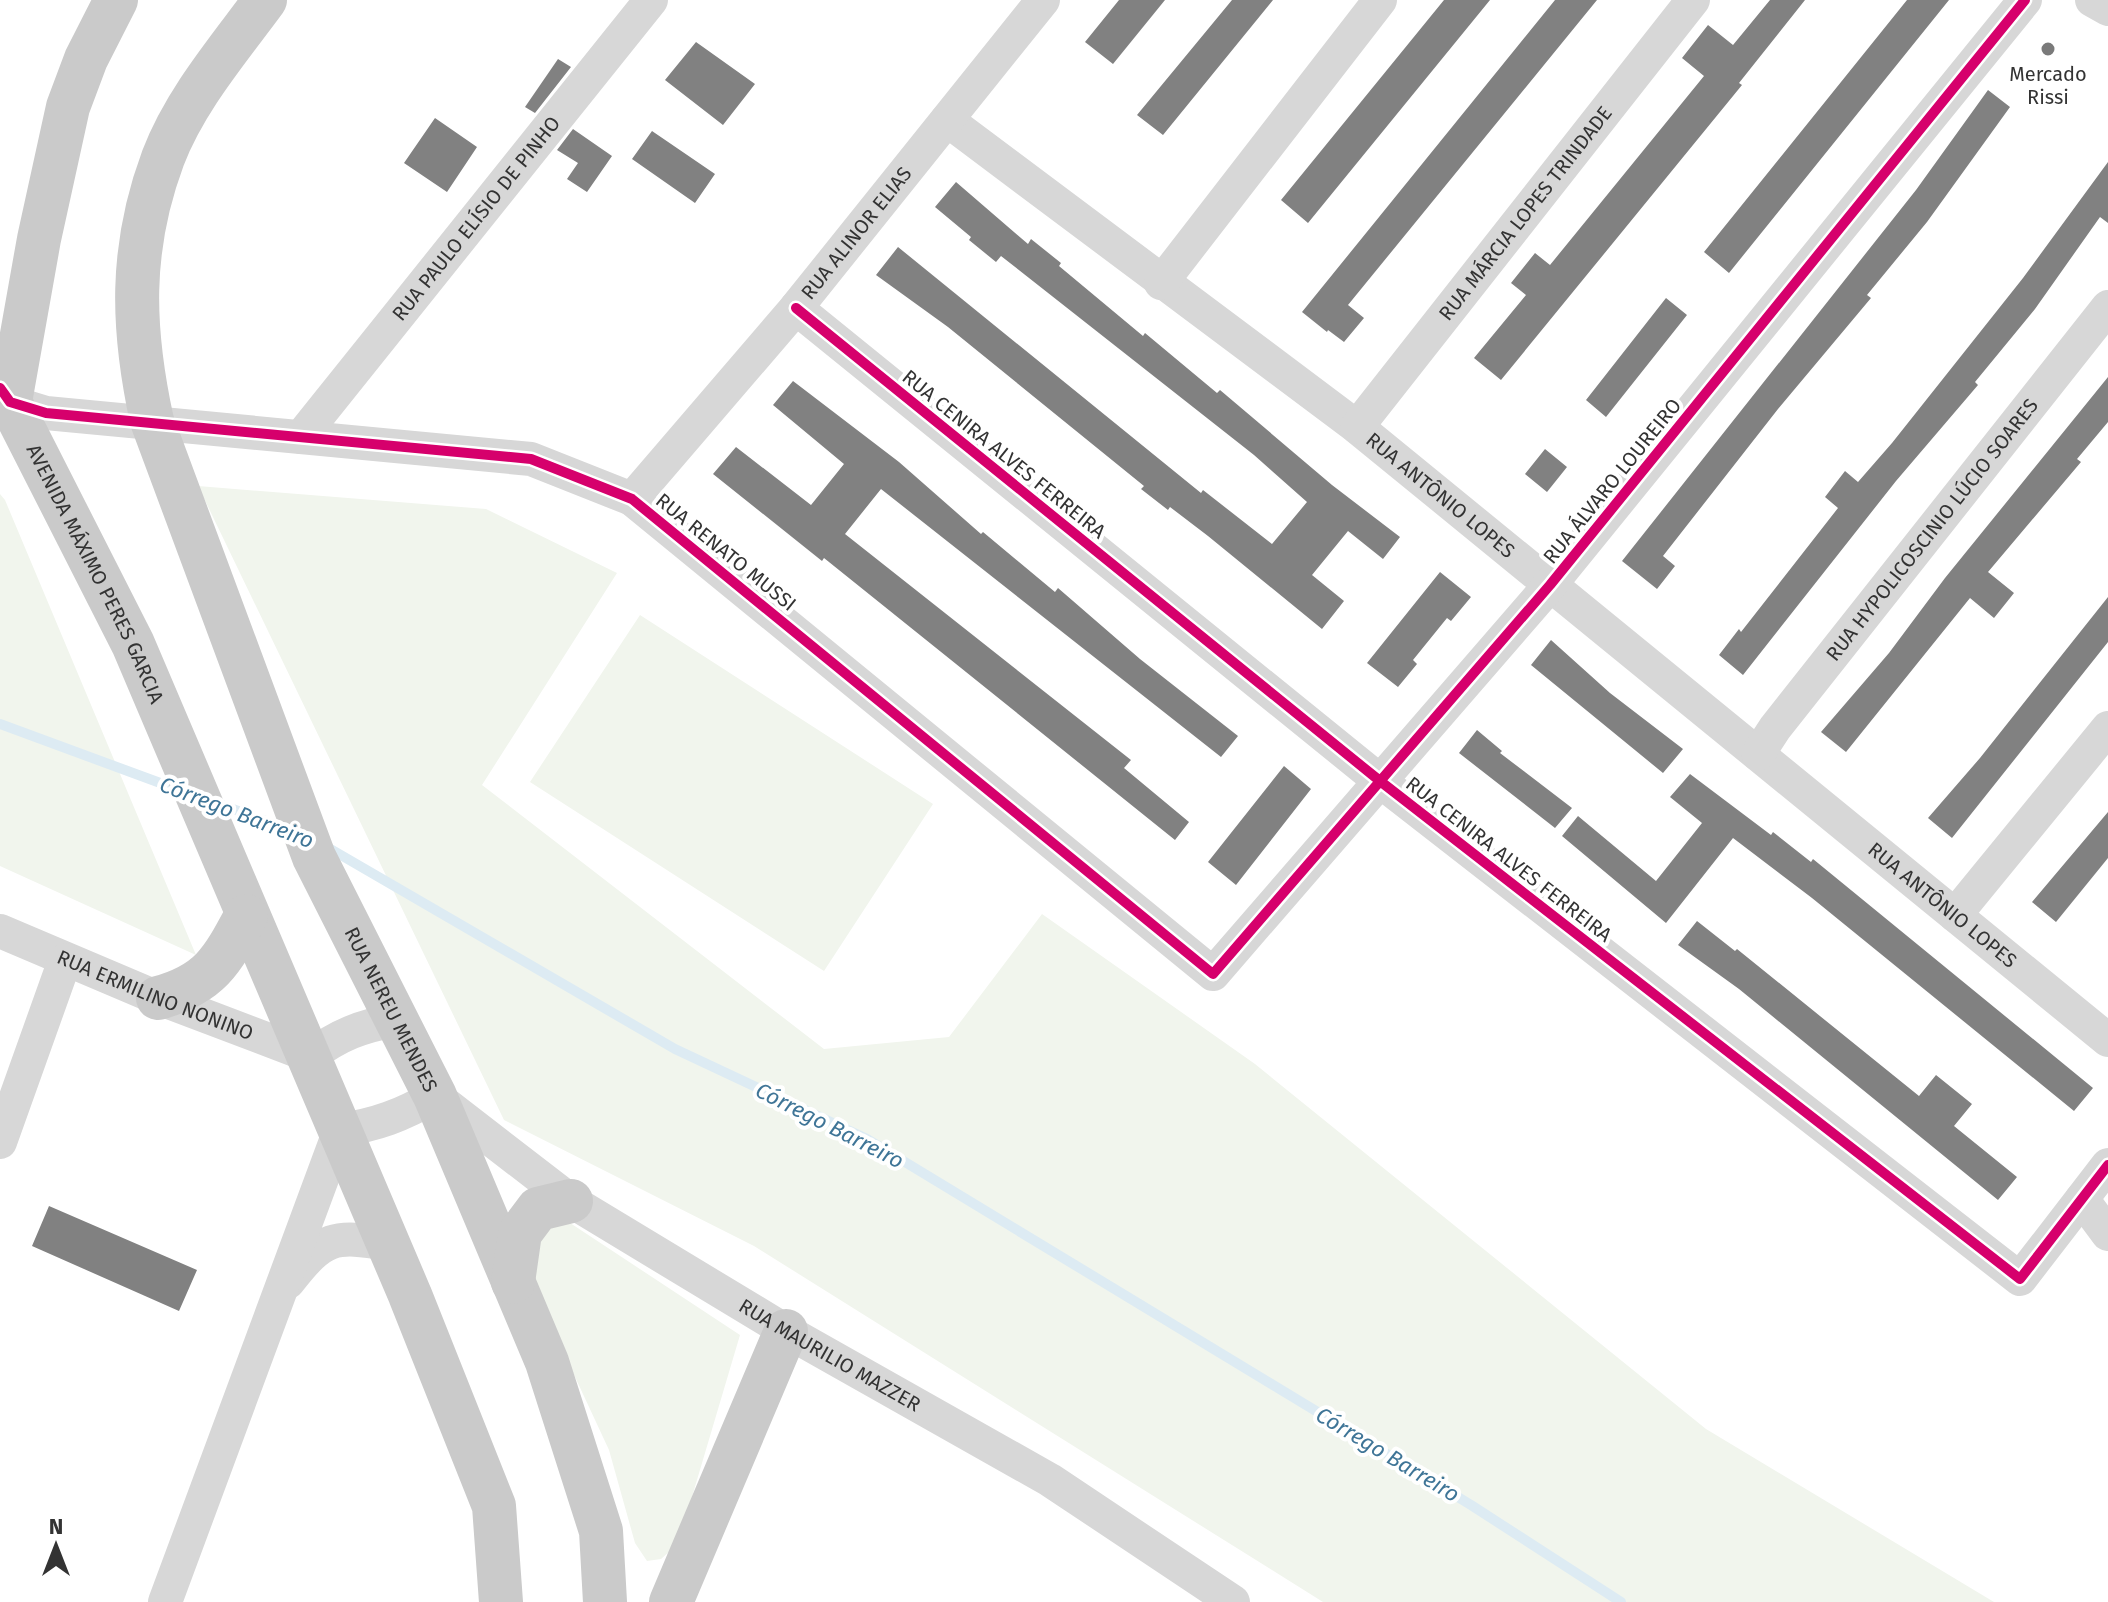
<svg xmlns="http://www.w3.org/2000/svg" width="2108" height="1602" font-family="'Fira Sans',sans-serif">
<rect width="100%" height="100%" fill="#fff"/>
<!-- green -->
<path fill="#f1f5ed" d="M198,486L486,509L617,573L482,785L824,1049L949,1037L1042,914L1255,1064L1706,1429L1994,1602H1323L754,1246L504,1120Z
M0,494L5,500L196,955L0,866Z
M640,615L933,804L824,971L530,782Z
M558,1215L740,1335L678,1544L661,1559L647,1561L635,1543L609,1450L536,1293L530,1231Z"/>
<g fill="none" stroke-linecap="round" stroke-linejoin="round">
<!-- stream -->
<path stroke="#ddebf3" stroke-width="10" d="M0,724L182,791
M216,803L291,830
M327,847L675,1049L867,1139L1471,1505L1621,1602"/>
</g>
<!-- building -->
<path fill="#818181" d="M1119,0H1165L1113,64L1085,42Z
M1232,0H1273L1163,135L1137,115Z
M1444,0H1490L1308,223L1281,200Z
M1555,0H1597L1348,305L1364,318L1344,342L1328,330L1327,332L1302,312Z
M1770,0H1805L1739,83L1742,85L1501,380L1474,358L1526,295L1511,283L1535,253L1550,265L1704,76L1682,58L1708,25L1733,45Z
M1907,0H1949L1729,273L1704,252Z
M696,42L755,84L723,125L665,80Z
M558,59L571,67L535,113L525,107Z
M1988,90L2010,107L1927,222L1867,295L1871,298L1778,409L1663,556L1675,566L1657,589L1622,561L1916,190Z
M435,118L477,147L447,192L404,163Z
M573,129L612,156L587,192L567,179L578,163L557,150Z
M652,131L715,174L695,203L632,159Z
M2108,162V223L2100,217L2035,309L1975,382L1978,385L1896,481L1743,675L1719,655L1739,629L1741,632L1838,508L1825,497L1845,471L1858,482L1892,443L2023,278Z
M956,182L1028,244L1031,239L1061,263L1059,266L1143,336L1145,333L1217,393L1220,390L1332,485L1400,537L1383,559L1348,531L1312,575L1344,601L1322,629L1208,536L1170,507L1168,510L1141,489L1144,486L948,327L876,275L898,247L1201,493L1203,490L1272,544L1307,502L1254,455L1001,256L996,262L969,240L971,237L935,207Z
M1666,298L1687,315L1606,417L1586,400Z
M2108,377V422L2077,459L2081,462L1988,572L2014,593L1994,618L1970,598L1846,752L1821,732L1889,653L1945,578Z
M793,381L899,462L981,534L983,532L1055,592L1058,588L1140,659L1238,736L1221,757L881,489L845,534L1131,760L1124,768L1189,822L1175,840L824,558L822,561L713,474L736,447L811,505L844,464L773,405Z
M1545,449L1567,467L1547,492L1525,474Z
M1440,572L1471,597L1451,621L1447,618L1413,660L1417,664L1398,687L1367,663Z
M2108,597V642L1952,838L1928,818L1980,758Z
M1551,640L1610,693L1683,749L1663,773L1531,665Z
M1477,730L1502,751L1500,753L1572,808L1555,828L1459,753Z
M1284,766L1311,789L1236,885L1208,862Z
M1690,774L1771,835L1773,832L1811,862L1813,859L2093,1088L2074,1111L1812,898L1733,838L1666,923L1562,836L1578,816L1656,881L1702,823L1670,797Z
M2108,812V858L2056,922L2032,902Z
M1697,921L1735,951L1737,949L1919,1096L1936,1075L1972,1104L1954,1126L2017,1177L1998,1200L1739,989L1678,945Z
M49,1206L197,1270L179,1311L32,1246Z"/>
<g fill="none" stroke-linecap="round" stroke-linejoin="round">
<!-- minor -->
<g stroke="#d7d7d7" stroke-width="34">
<path d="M2092,0L2108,9"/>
<path id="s1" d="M947,120L1357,427L2108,1040"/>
<path d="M1161,283L1380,0"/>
<path d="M796,308L1380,781L2020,1279L2108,1165"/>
<path d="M1,389L10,402L46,413L531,459L632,499L1213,974L1550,585L2025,0"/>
<path id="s2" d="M1357,427L1693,0"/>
<path id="s3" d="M301,437L651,0"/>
<path id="s4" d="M632,499L796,308L1043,0"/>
<path id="s5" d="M1758,754L1775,728L2108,307"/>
<path d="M1955,915L2108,728"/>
<path id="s6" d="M0,931L158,998L311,1056C338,1035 362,1026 396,1020"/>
<path d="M0,1142L65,960"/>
<path d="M2082,1199L2108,1234"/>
<path d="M288,1282C324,1236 333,1235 389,1244"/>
<path id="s7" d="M165,1602L340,1130C376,1125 403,1115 435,1096L571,1201L786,1331L1050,1480L1233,1602"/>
</g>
<!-- primary -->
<g stroke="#cacaca" stroke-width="44">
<path id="s8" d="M116,0L86,59L68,107L39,239L10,402L133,644L410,1295L494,1506L501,1602"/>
<path id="s9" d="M265,0C229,49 185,100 163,158C129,249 132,329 152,421L314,857L435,1096L547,1362L601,1531L605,1602"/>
<path d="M158,998C210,984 222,961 246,916"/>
<path d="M513,1282L520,1233L538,1209L571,1201"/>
<path d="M671,1602L786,1331"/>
</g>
<!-- cycleway casing -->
<g stroke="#fff" stroke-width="15">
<path id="cycleway" d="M796,308L1380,781L2020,1279L2108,1165
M0,388L10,402L46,413L531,459L632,499L1213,974L1550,585L2025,0"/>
</g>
<!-- cycleway -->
<use href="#cycleway" stroke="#d6006c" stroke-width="10"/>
</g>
<!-- markers -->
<circle fill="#7a7a7a" stroke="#fff" stroke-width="3" cx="2048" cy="49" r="8"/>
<g text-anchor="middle" stroke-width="8" stroke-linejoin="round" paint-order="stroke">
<!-- poi labels -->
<g font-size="20" fill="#333" stroke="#fff">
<text x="2048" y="81">Mercado<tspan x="2048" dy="23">Rissi</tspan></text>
</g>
<!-- street labels -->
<g font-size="20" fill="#333" stroke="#fff">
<text dy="7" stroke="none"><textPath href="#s2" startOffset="272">RUA MÁRCIA LOPES TRINDADE</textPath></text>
<text dy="7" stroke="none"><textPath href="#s3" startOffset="280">RUA PAULO ELÍSIO DE PINHO</textPath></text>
<text dy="7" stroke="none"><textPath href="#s4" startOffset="348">RUA ALINOR ELIAS</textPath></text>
<text transform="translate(1004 454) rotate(39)" y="7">RUA CENIRA ALVES FERREIRA</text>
<text transform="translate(1612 481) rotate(-51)" y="7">RUA ÁLVARO LOUREIRO</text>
<text dy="7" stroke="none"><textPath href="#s1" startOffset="620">RUA ANTÔNIO LOPES</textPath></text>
<text dy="7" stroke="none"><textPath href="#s5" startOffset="284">RUA HYPOLICOSCINIO LÚCIO SOARES</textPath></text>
<text transform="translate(726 552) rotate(39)" y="7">RUA RENATO MUSSI</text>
<text dy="7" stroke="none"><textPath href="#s8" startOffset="610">AVENIDA MÁXIMO PERES GARCIA</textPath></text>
<text transform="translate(1509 859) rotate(38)" y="7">RUA CENIRA ALVES FERREIRA</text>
<text dy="7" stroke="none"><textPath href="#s1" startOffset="1268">RUA ANTÔNIO LOPES</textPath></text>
<text dy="7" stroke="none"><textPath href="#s6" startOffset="168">RUA ERMILINO NONINO</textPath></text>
<text dy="7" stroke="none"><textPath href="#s9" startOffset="1092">RUA NEREU MENDES</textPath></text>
<text dy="7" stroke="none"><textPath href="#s7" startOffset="1078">RUA MAURILIO MAZZER</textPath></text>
</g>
<!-- water labels -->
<g font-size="22" font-style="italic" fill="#3f7597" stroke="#fff">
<text transform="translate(237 812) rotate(21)" y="8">Córrego Barreiro</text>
<text transform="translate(830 1125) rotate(27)" y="8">Córrego Barreiro</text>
<text transform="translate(1388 1454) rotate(31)" y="8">Córrego Barreiro</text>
</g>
</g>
<!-- north arrow -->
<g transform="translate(56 1546)" stroke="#ffffff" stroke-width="6" paint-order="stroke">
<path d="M0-6L14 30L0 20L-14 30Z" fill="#333333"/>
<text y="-12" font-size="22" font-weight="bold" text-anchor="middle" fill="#333333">N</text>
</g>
</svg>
